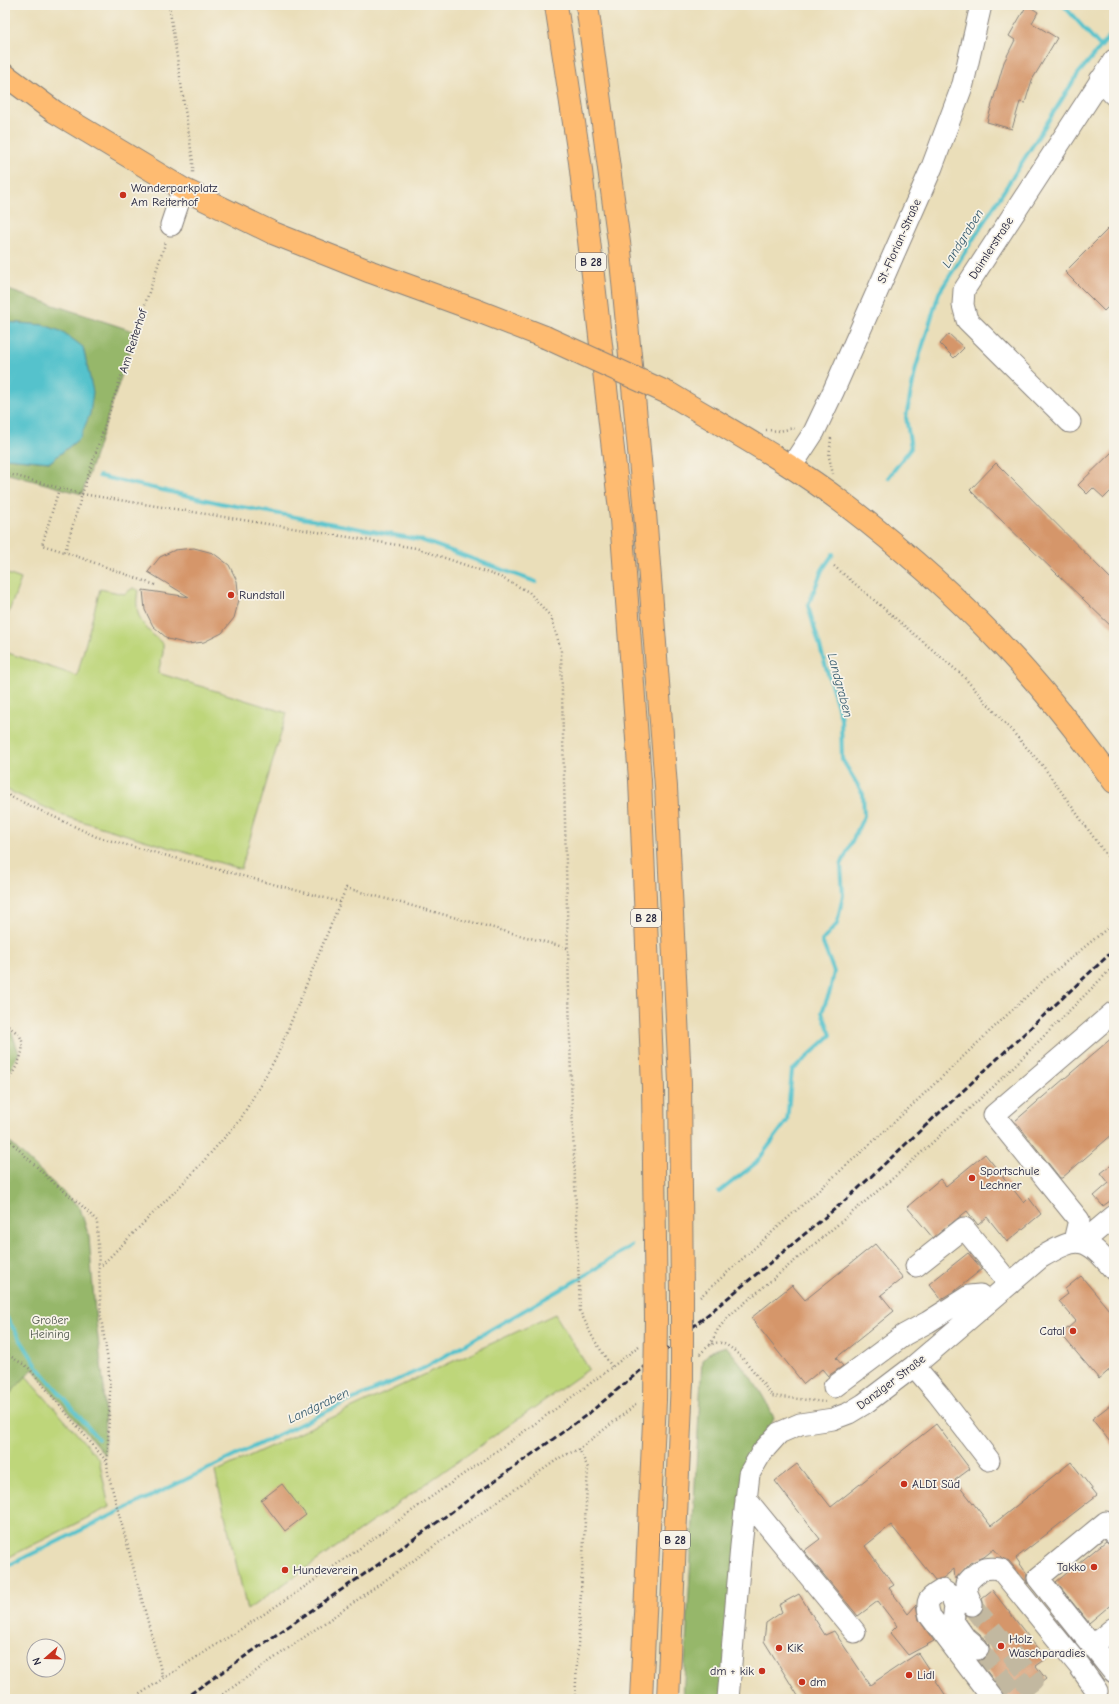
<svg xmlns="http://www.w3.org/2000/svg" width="1119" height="1704" font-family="'Comic Neue',sans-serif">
<rect width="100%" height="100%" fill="#f7f3e8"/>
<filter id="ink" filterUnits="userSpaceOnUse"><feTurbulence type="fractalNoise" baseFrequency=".025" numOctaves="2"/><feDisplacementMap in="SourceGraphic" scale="8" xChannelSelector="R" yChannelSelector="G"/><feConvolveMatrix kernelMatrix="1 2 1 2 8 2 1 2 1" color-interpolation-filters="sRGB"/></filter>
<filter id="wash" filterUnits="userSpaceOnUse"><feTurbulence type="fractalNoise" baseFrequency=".012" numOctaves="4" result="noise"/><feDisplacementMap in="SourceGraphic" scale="16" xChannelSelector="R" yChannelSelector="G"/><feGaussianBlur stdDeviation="0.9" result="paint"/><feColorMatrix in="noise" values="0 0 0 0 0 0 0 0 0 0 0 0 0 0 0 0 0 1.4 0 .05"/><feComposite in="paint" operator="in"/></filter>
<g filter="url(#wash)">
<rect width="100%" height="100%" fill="#eadeb9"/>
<!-- green -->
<path fill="#bed67a" stroke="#707c5a" d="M5,573L21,579L7,617L5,616Z
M133,588L138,590C133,618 144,627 163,644V653L158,673L287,713L241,869L64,816L5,789V652L77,676L100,589L124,594Z
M555,1314L589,1369L247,1610L215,1472Z
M26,1376L99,1459L109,1507L5,1559V1399Z"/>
<!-- forest -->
<path fill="#96b76a" stroke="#5c6c52" d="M5,289L136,332L82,494L5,473V458L50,462L80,438L44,325L5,322Z
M5,1029L12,1033L19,1053L5,1078Z
M5,1138L80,1208L89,1237L95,1313L104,1388L105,1455L33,1369L5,1399Z
M726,1346C745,1368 762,1391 774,1418L768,1432L753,1451L725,1699H683L702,1360L711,1351Z"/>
<!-- water -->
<path fill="#55c2cc" stroke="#3c7284" d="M5,322L44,325L63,332L83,347L93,392L90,414L80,438L50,462L5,458Z"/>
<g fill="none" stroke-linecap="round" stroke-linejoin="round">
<!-- stream -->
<path stroke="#55c2cc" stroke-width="4" d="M1063,5L1101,47
M99,476L220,503L421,540L536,582
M888,478L911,448L906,417L916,367L939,293L1078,74L1114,31
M719,1192L756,1163L787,1121L792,1071L831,1035L822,1012L830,991L834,972L822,941L837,924L843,895L841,865L864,816L863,794L842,759L841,718L808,606L822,570L833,554
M5,1315L37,1366L98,1439
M5,1567L340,1405L424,1368L589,1273L631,1246"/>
</g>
<g id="blocks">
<!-- building -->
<path fill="#d5966b" d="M1027,5L1038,12L1032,23L1057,38L1032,80L1025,103L1020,102L1012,129L987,122L1004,62L1015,40L1009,36Z
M1114,223V301L1104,311L1065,272Z
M949,334L964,348L954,358L940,344Z
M1114,450V488L1104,498L1093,488L1087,494L1078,485Z
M996,463L1114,582V629L970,490Z
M194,548L213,553L229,565L237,581L239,600L234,618L222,633L204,642L188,644L168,639L153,626L145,610L143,590L189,597L148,572L160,557L175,550Z
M1114,1036V1133L1062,1178H1060L1015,1121Z
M985,1154L1024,1203L1029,1198L1041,1214L1007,1242L987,1217L978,1225L967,1211L933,1238L907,1207L940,1179L946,1186Z
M1114,1163V1198L1103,1206L1094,1196L1109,1183L1101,1173Z
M875,1244L903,1278L881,1295L894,1311L836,1358L843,1366L828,1376L822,1369L804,1384L751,1318L792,1285L805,1300Z
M968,1253L982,1269L956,1290L941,1299L929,1284Z
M1081,1276L1114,1316V1366L1099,1379L1061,1334L1076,1321L1059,1301L1068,1294L1065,1289Z
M1114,1402V1447L1092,1419Z
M936,1424L970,1469L955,1480L991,1526L1071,1462L1097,1495L1016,1558L1027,1574L1026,1579L1028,1584L1009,1561L1001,1557L994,1549L984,1557L970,1563L955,1579L954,1569L943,1578L935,1580L891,1525L865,1546L894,1585L889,1588L908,1614L916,1605L919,1620L934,1641L908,1655L890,1633L897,1626L878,1601L858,1616L804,1551L820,1539L775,1481L797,1464L831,1507Z
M282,1484L306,1515L285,1531L261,1500Z
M1106,1541L1114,1548V1602L1089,1623L1056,1582Z
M992,1590L1046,1659L1036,1666L1046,1679L1021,1699H1008L979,1661L987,1656L990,1651L989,1645L986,1640L974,1630L966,1618V1615L971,1617L976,1616L981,1613L984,1606L982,1598Z
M799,1594L825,1635L834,1631L870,1685L918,1653L948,1699H800L764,1641L766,1623L782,1612L779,1605Z"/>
</g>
</g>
<g filter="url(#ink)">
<use href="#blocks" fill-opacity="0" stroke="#86807a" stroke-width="1"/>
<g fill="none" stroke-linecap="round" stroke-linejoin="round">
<!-- minor-tunnel -->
<path stroke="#c2b8a0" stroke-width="21" stroke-dasharray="21 10" stroke-linecap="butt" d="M972,1605L1033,1680L1015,1694L978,1649"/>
<!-- minor casing -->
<g stroke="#86807a" stroke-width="23">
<path id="minor" d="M1100,80L1114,95
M171,225L183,189
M1070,422L967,320L963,305L964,290L1114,60
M791,467L814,432L833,392L932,167L963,84L981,5
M1074,1241L1079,1220L994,1115L1114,1012
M1083,1242L1114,1216
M916,1266L964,1228L1010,1284
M914,1366L938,1394L989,1460
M834,1387L904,1335L928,1322L969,1296L980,1295L988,1303
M746,1499L855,1632
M1114,1533L1106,1522L1038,1578L1114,1673
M972,1605L967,1593L966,1584C977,1571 984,1566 1000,1569L1080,1667L1097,1691
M1092,1646L1114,1628
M978,1649L965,1638L953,1621L955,1607L951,1596L942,1590C928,1598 925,1601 930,1616L993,1699
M728,1699L741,1546L749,1474L762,1452L779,1433L800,1424L833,1419L849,1413L864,1404L914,1366L1040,1258C1079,1235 1085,1236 1114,1270"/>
</g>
<!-- major casing -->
<g stroke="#86807a" stroke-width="24">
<path id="major" d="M5,75L55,112L183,189L273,233L371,272L473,309L545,337
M670,394C728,429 789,462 843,503C899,546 953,593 1001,644C1042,687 1079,734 1114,782"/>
</g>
<!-- highway casing -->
<g stroke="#86807a" stroke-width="24">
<path id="highway" d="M556,5L580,162L621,519L640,780L653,1087L656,1318
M587,5L620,250L645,513L666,787L680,1082L682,1297
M641,1699L655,1400
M668,1699L682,1380"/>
</g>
<!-- path -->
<path stroke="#86807a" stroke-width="2.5" stroke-dasharray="1 3" stroke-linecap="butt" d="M169,5L193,162V175
M766,430L780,431L793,428L797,429
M831,438L829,457L833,474
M5,473L82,494L416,548L500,577L529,592L551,617L561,650L571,1080L580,1311L593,1338L612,1367
M59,489L42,545L65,552
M834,566L962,675L1043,766L1114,866
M155,585L65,552L82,494L166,241
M5,794L97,837L340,902
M5,1024C9,1027 14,1030 18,1034C31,1047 13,1073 5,1085
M5,1136L49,1179L79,1203L97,1221L101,1318L108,1361L110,1391L107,1462L108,1473L163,1678
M99,1268L192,1174L240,1120L277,1056L346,888L567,948
M700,1297L888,1128L1044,980L1114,923
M710,1345L718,1329L729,1316L899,1173L993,1087L1114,966
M5,1353L28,1367L107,1462
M700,1354C704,1350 709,1345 715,1343C733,1338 762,1383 772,1396L825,1402
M133,1699C170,1673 209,1650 247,1625C316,1581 382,1532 448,1485C512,1440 577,1395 639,1346
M216,1699L561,1457L579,1449L638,1403
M575,1699L588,1468L579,1449"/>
<!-- minor -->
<use href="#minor" stroke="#fff" stroke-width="21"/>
<!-- major -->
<use href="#major" stroke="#febb71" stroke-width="22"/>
<!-- highway -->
<use href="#highway" stroke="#febb71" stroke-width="22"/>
<!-- rail -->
<path stroke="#22223b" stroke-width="3" stroke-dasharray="6 3" stroke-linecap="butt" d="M183,1699L379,1564L588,1414L848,1198L1114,950"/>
<!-- major-bridge casing -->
<g stroke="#86807a" stroke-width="24" stroke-linecap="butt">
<path id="major-bridge" d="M545,337L670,394"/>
</g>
<!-- highway-bridge casing -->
<g stroke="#86807a" stroke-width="24" stroke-linecap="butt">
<path id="highway-bridge" d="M682,1297V1380
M655,1400L656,1318"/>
</g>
<!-- major-bridge -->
<use href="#major-bridge" stroke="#febb71" stroke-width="22"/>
<!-- highway-bridge -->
<use href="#highway-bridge" stroke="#febb71" stroke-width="22"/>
</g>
</g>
<!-- markers -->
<g fill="#c8321e" stroke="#f7f3e8" stroke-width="1.5">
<circle cx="123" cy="195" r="4"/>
<circle cx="231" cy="595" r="4"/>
<circle cx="972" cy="1178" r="4"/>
<circle cx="1073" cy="1331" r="4"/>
<circle cx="904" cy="1484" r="4"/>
<circle cx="1094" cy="1567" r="4"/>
<circle cx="285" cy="1570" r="4"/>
<circle cx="1001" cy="1646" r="4"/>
<circle cx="779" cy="1648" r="4"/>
<circle cx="762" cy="1671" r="4"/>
<circle cx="909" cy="1675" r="4"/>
<circle cx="802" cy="1682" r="4"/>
</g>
<g text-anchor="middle" stroke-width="3.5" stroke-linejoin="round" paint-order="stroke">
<!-- shield labels -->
<g fill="#f7f3e8" stroke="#62616f" stroke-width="1">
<rect x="576" y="253" width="30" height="18" rx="3"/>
<rect x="631" y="909" width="30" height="18" rx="3"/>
<rect x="660" y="1531" width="30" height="18" rx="3"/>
</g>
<g font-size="11" font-weight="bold" fill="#22223b">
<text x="591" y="266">B 28</text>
<text x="646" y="922">B 28</text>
<text x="675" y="1544">B 28</text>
</g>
<!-- poi labels -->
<g font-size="12" fill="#22223b" stroke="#f7f3e8" text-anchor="start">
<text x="131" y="192">Wanderparkplatz<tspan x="131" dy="14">Am Reiterhof</tspan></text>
<text x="239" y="599">Rundstall</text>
<text x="980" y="1175">Sportschule<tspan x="980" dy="14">Lechner</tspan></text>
<text x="1065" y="1335" text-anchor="end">Catal</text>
<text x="912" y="1488">ALDI Süd</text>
<text x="1086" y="1571" text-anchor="end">Takko</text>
<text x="293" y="1574">Hundeverein</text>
<text x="1009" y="1643">Holz<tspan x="1009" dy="14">Waschparadies</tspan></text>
<text x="787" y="1652">KiK</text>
<text x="754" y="1675" text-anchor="end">dm + kik</text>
<text x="917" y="1679">Lidl</text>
<text x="810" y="1686">dm</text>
</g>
<!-- street labels -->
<g font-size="12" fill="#22223b" stroke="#f7f3e8">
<text transform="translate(899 241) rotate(-66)" y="4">St.-Florian-Straße</text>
<text transform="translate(991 248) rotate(-57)" y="4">Daimlerstraße</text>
<text transform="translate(133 341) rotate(-72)" y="4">Am Reiterhof</text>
<text transform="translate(891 1382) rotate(-37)" y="4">Danziger Straße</text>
</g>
<!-- park labels -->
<g font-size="12" fill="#51584e" stroke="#f7f3e8">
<text x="50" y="1324">Großer<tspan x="50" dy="14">Heining</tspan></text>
</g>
<!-- water labels -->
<g font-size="13" font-style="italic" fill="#345a6e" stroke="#f7f3e8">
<text transform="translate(962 238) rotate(-58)" y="5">Landgraben</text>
<text transform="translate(841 685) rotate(75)" y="5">Landgraben</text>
<text transform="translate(318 1405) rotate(-25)" y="5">Landgraben</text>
</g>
</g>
<!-- margin -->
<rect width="1119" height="1704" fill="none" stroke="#f7f3e8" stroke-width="20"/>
<!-- north arrow -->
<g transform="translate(46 1658) rotate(250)"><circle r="19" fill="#f7f3e8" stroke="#a29fa3"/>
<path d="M0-3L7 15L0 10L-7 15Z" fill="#c8321e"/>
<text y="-6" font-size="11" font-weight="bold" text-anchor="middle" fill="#22223b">N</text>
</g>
</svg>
